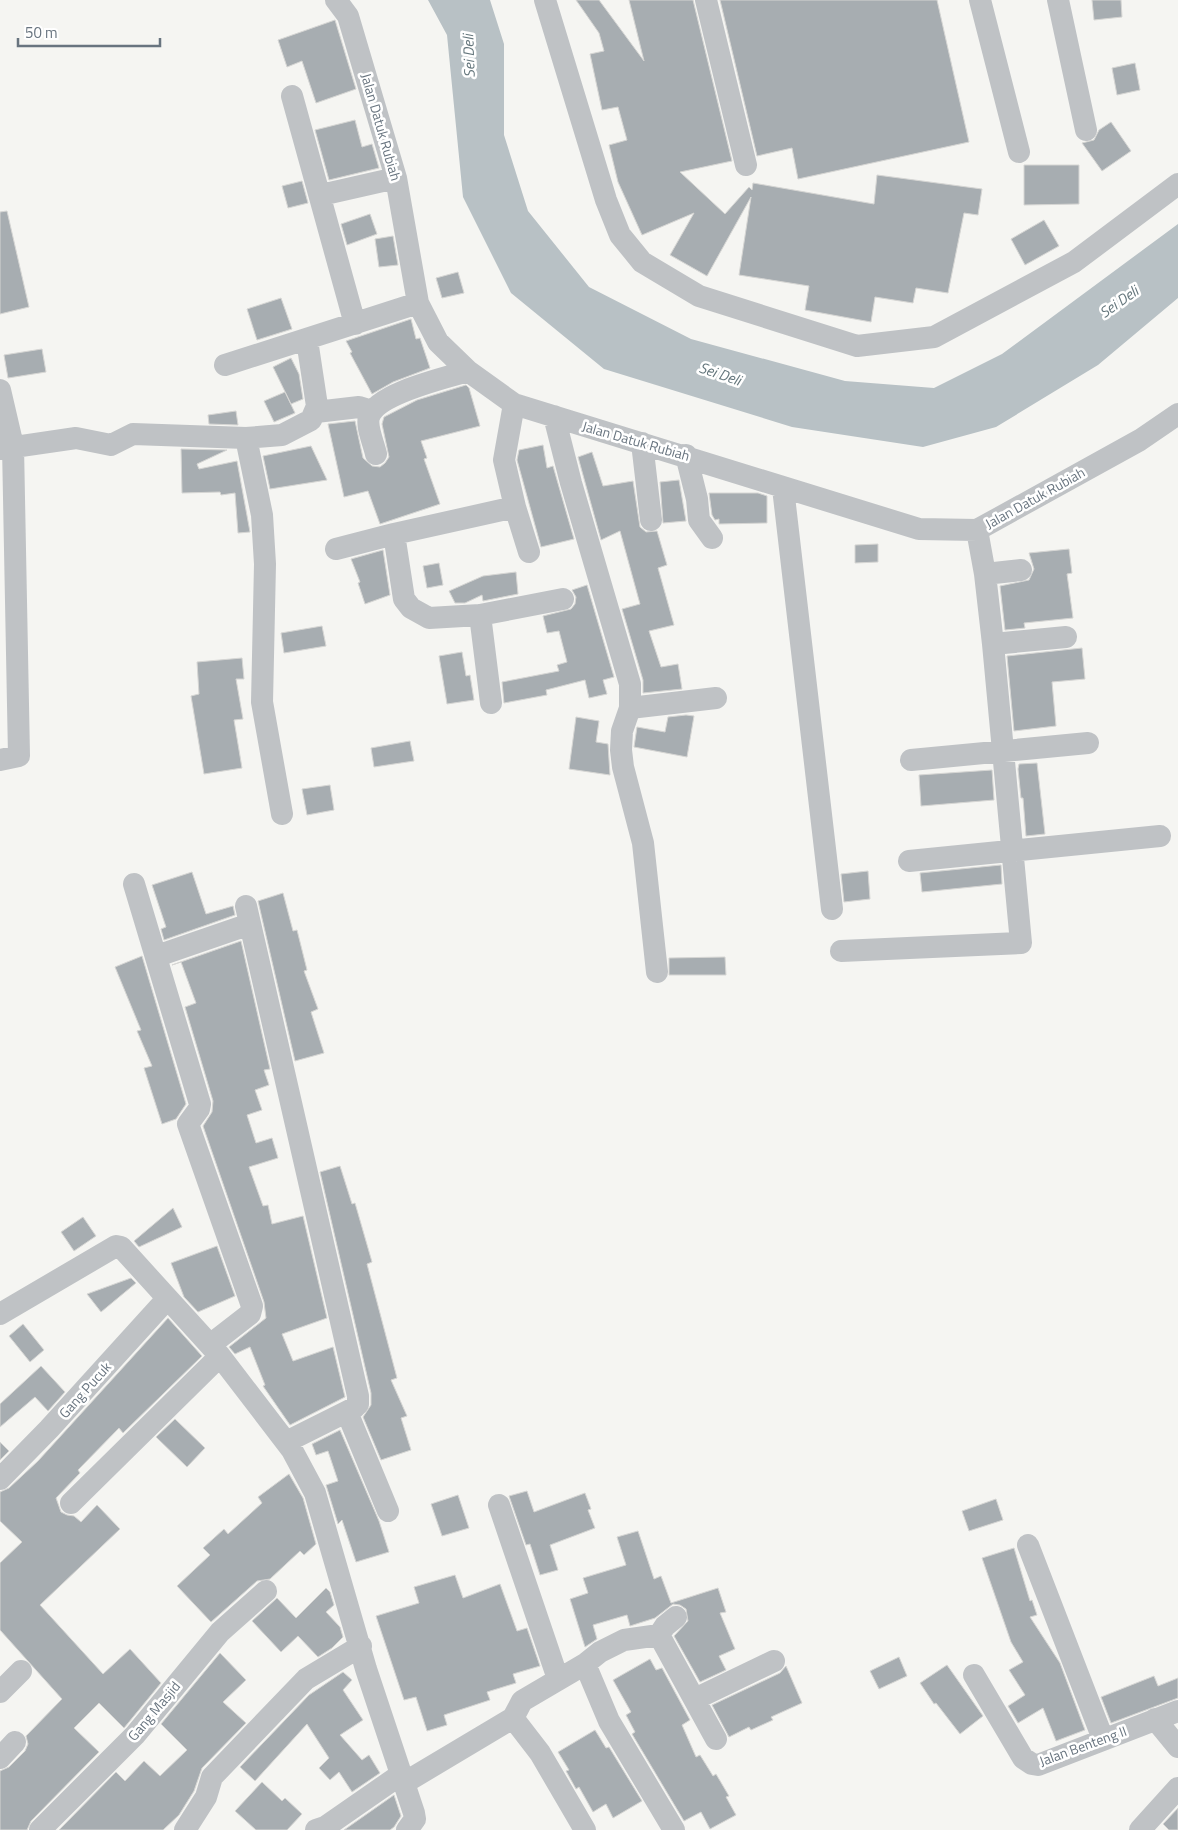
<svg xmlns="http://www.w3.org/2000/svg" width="1178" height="1830" font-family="'Titillium Web',sans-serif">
<rect width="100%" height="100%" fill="#f5f5f2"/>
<!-- water -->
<path fill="#b8c1c5" d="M428,0H490L504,44V135L528,211L589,287L691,339L845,381L934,388L1002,354L1178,224V298L1098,365L996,427L923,447L792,427L604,369L511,293L463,197L447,35Z"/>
<!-- building -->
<path fill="#a7adb1" stroke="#d6d6d4" d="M576,0H599L644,61L629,0H693L732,161L680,172L725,214L749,187L752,190L753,183L874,204L877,175L982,189L978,215L964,213L948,293L916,288L913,303L875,297L871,322L805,310L809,286L739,275L751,197L707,276L670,255L694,213L642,235L618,182L609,145L627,140L618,107L602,110L590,54L604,51L599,33Z
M720,0H937L969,142L798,179L792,148L757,156Z
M1092,0H1121L1122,17L1094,20Z
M335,20L356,89L316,103L302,61L287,67L278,40Z
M1135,63L1140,90L1117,95L1112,68Z
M355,120L362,147L372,144L379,168L329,180L315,130Z
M1111,122L1131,151L1102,171L1082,143L1094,140L1099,130Z
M1024,165H1079V204L1024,205Z
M302,181L308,203L288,208L282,186Z
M7,211L29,307L0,314V212Z
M370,214L377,234L347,245L341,224Z
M1044,220L1059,246L1025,265L1011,239Z
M393,236L398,265L379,267L375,239Z
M458,272L464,293L442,298L436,278Z
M281,298L292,329L257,340L247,309Z
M411,319L416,339L420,338L430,368L393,382L372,394L350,353L352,352L346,341Z
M42,349L46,372L8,378L4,355Z
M291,358L299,374L303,399L291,404L273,367Z
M466,385L469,388L480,426L421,441L427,458L424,459L440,504L380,524L368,491L344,497L328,424L355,421L363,458L372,466L380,467L385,463L389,457L382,424L384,417L417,400Z
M285,392L295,413L274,422L264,401Z
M236,411L238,425L209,424L208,415Z
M543,445L547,468L553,466L574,539L541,547L517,460L519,450Z
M311,446L327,480L270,489L263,456Z
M181,449L227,450L197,464L199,469L237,461L250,532L238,533L235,493L221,495L220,492L182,493Z
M592,452L603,486L633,481L640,527L646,532L657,531L667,565L658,568L674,625L649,631L661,667L678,664L682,689L643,693V680L622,609L640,604L620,531L601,540L578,457Z
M679,480L686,521L663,523L660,482Z
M709,493H758L767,496V523L719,524V519L715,520L712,515Z
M878,544V562L855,563V545Z
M1069,549L1072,573L1067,574L1073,618L1024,623L1025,628L1005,630L1000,586L1029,580L1034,569L1029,553Z
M383,550L390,595L365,604L358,583L360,582L351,559Z
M439,563L443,585L427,588L423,566Z
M516,572L518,594L483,601L482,595L465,603H455L449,591L483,576Z
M587,585L614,677L603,680L607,694L589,698L585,680L546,690L547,695L504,703L502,682L559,671L557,665L567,662L559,631L547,633L543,616L571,609L575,604L576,597L572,590Z
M322,626L326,646L284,653L281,633Z
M1082,648L1085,679L1052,682L1056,726L1014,731L1007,656Z
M462,652L466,676L470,675L474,700L447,704L439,656Z
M242,658L244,679H236L243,719L234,720L242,768L204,774L191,696L199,694L197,662Z
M686,715L694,716L687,757L634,747L637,727L665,732L668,717Z
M576,717L599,721L596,742L608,744L610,775L569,769Z
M410,741L414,761L374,767L371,748Z
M1037,763L1045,834L1026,836L1023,798H1021L1018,769L1019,764Z
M992,770L994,800L921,806L919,775Z
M330,785L334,810L307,815L302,789Z
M1001,865L1002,884L922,892L920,873Z
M868,871L870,899L844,902L841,874Z
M192,872L206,914L233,906L235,915L164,940L161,929L166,927L152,885Z
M283,893L293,931L297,930L307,970L304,971L318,1009L311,1012L324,1053L295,1061L258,901Z
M241,941L270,1069L264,1070L269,1085L255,1090L262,1110L247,1115L256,1143L272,1138L278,1158L249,1167L263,1206L268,1205L272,1224L303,1216L327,1318L282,1334L293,1361L333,1347L345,1397L290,1425L263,1386L265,1385L250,1347L235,1354L229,1347L266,1318L264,1302L203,1126L212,1112L213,1101L185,1007L196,1003L181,962L172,965Z
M142,956L186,1104L176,1119L162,1124L144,1068L152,1066L137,1031L141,1030L115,967Z
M725,957L726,975H669V958Z
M340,1166L352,1204L355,1203L372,1262L367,1264L397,1378L391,1380L407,1416L401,1418L411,1450L381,1460L363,1417L371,1405V1393L320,1172Z
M173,1208L182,1227L139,1247L134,1241Z
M83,1217L96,1236L74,1251L61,1232Z
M217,1246L235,1296L198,1312L184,1297L171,1263Z
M131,1278L136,1283L101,1312L87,1294Z
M168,1318L202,1356L123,1433L119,1428L78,1470L80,1473L56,1498L61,1512L67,1515L74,1516L81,1522L97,1505L120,1529L40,1605L103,1674L130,1649L161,1683L124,1728L99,1703L74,1728L99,1752L31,1821L27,1830H0V1771L9,1767L25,1751L28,1744L26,1736L62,1699L0,1630V1563L22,1542L0,1521V1492L9,1488L38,1461Z
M23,1324L44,1350L30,1362L9,1336Z
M41,1366L65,1392L48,1411L35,1397L0,1427V1404Z
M175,1419L205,1448L187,1467L156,1437Z
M340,1430L379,1521L389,1552L356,1562L342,1520L338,1524L326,1485L338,1481L328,1451L316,1455L312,1444Z
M0,1442L9,1451L0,1460Z
M289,1474L303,1498L316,1544L304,1555L300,1551L270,1579L257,1581L211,1622L177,1586L210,1555L203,1548L224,1529L228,1534L262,1503L258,1497Z
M527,1491L534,1512L585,1493L591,1509L588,1510L595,1528L550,1545L558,1570L540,1575L530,1544L526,1545L509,1496Z
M458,1495L469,1528L442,1536L431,1504Z
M996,1499L1003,1520L969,1531L962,1511Z
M638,1531L654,1579L661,1576L671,1603L718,1588L726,1612L720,1613L735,1649L719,1656L726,1670L700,1682L674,1636L688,1621L686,1609L680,1605L673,1604L655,1618L630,1626L627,1615L593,1625L597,1639L585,1647L570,1599L588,1593L583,1578L626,1565L617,1537Z
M1014,1548L1030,1601L1032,1600L1037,1615L1030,1617L1060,1663L1085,1730L1056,1741L1043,1708L1018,1723L1008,1706L1025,1695L1009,1670L1023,1662L1011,1642L982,1558Z
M455,1575L463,1598L500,1584L517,1631L527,1628L540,1666L513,1674L516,1683L487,1692L490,1700L444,1715L447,1725L427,1731L416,1697L404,1700L376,1616L419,1603L414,1587Z
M326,1588L330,1592L334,1605L326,1612L340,1627L343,1637L332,1648L318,1657L298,1636L281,1652L252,1621L277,1598L296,1618Z
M220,1653L246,1680L223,1702L246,1723L202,1768L194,1791L179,1815L163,1830H59L116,1772L125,1781L144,1761L160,1776L187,1750L161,1724Z
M899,1657L907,1676L879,1689L870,1671Z
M650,1659L656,1670L662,1668L690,1720L682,1725L696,1757L700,1755L713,1776L716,1774L729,1796L726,1797L736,1815L710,1829L701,1812L684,1821L632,1734L635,1732L626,1715L631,1712L613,1680Z
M947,1665L983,1716L960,1734L936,1703L934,1704L920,1683Z
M786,1666L802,1703L771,1717L773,1720L751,1730L749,1727L729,1737L712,1705L780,1673Z
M343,1672L352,1680L343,1690L363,1720L340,1735L362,1760L369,1755L380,1773L352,1792L339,1772L330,1780L319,1768L329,1758L307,1724L255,1781L240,1767L309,1695Z
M1154,1676L1158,1686L1178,1678V1698L1111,1723L1101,1697Z
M595,1730L606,1748L609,1747L642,1801L613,1818L606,1804L593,1812L579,1787L576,1789L566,1771L569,1770L558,1752Z
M262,1782L282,1801L285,1798L302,1814L287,1830H256L235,1811Z
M394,1795L401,1816L394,1827L390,1830H344Z
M1178,1808V1830H1169L1163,1824Z"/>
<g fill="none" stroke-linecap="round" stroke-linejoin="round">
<!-- minor -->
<path stroke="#bfc2c5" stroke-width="22" d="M336,0L348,16L396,178L418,303L438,342L468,371L514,404L919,529L977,530L1140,440L1178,414
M545,0L606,200L620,235L642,262L699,296L857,346L934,337L1074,262L1178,184
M706,0L746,165
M980,0L1019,152
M1058,0L1086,130
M292,96L355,324
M321,195L396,178
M225,365L418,303
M0,390L13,446L19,756L0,760
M514,404L504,460L515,507L529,552
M316,412L359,407L372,411
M554,416L571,483L630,684V708L622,731L621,750L623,767L643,843L657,972
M246,438L262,515L265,564L262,702L282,814
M642,443L651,520
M0,449L76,438L111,445L133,434L246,438L282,435L311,420L317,406L307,340
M376,454C374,444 366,427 369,417C377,393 445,378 468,371
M686,455L697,499L699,520L712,538
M783,488L832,909
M394,534L404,599L411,608L429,618L480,615L563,599
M336,549L394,534L515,507
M985,574L1021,570
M480,615L491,703
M993,644L1066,637
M630,708L716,698
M911,760L1088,743
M909,861L1160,836
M134,884L200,1104L199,1109L188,1124L252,1306L250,1314L210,1345
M246,906L358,1396V1404L354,1408L286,1442
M841,951L1021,943L993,644L985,574L977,530
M157,956L250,924
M0,1314L116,1246L121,1247L220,1356L292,1450L315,1493L366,1669L414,1813L415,1819L407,1830
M347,1412L388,1511
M0,1479L49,1429L167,1299
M71,1503L220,1356
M499,1505L558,1679
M1028,1545L1103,1739
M659,1635L716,1739
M585,1664L609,1721L674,1830
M974,1675L1023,1758L1032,1764L1038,1765L1178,1711
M0,1692L21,1671
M695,1699L774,1661
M513,1718L540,1753L585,1830
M1155,1719L1178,1747
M0,1758L15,1742
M404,1783L513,1718L522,1701L585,1664L600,1652L624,1640L659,1635L665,1626L676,1617
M40,1830L135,1735L220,1632L266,1591
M185,1830L206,1797L212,1777L306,1679L361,1646
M316,1830L325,1827L400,1775
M1140,1830L1178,1788"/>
</g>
<g text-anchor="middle" stroke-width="5" stroke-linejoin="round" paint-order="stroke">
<!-- street labels -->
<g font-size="14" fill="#68747f" stroke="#fff">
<text transform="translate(381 127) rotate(74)" y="5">Jalan Datuk Rubiah</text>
<text transform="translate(636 441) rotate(16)" y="5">Jalan Datuk Rubiah</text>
<text transform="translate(1035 498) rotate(-29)" y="5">Jalan Datuk Rubiah</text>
<text transform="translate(85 1390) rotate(-48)" y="5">Gang Pucuk</text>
<text transform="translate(154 1711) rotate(-50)" y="5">Gang Masjid</text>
<text transform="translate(1083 1746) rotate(-20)" y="5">Jalan Benteng II</text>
</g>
<!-- water labels -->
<g font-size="15" font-style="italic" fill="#63757b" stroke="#fff">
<text transform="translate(469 56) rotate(-92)" y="5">Sei Deli</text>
<text transform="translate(1119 302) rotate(-35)" y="5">Sei Deli</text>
<text transform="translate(720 374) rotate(19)" y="5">Sei Deli</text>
</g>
</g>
<!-- scale -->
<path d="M18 38v8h142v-8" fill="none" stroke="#68747f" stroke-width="2.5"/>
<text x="25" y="38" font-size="15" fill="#68747f" stroke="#ffffff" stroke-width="4" paint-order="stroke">50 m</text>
</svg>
